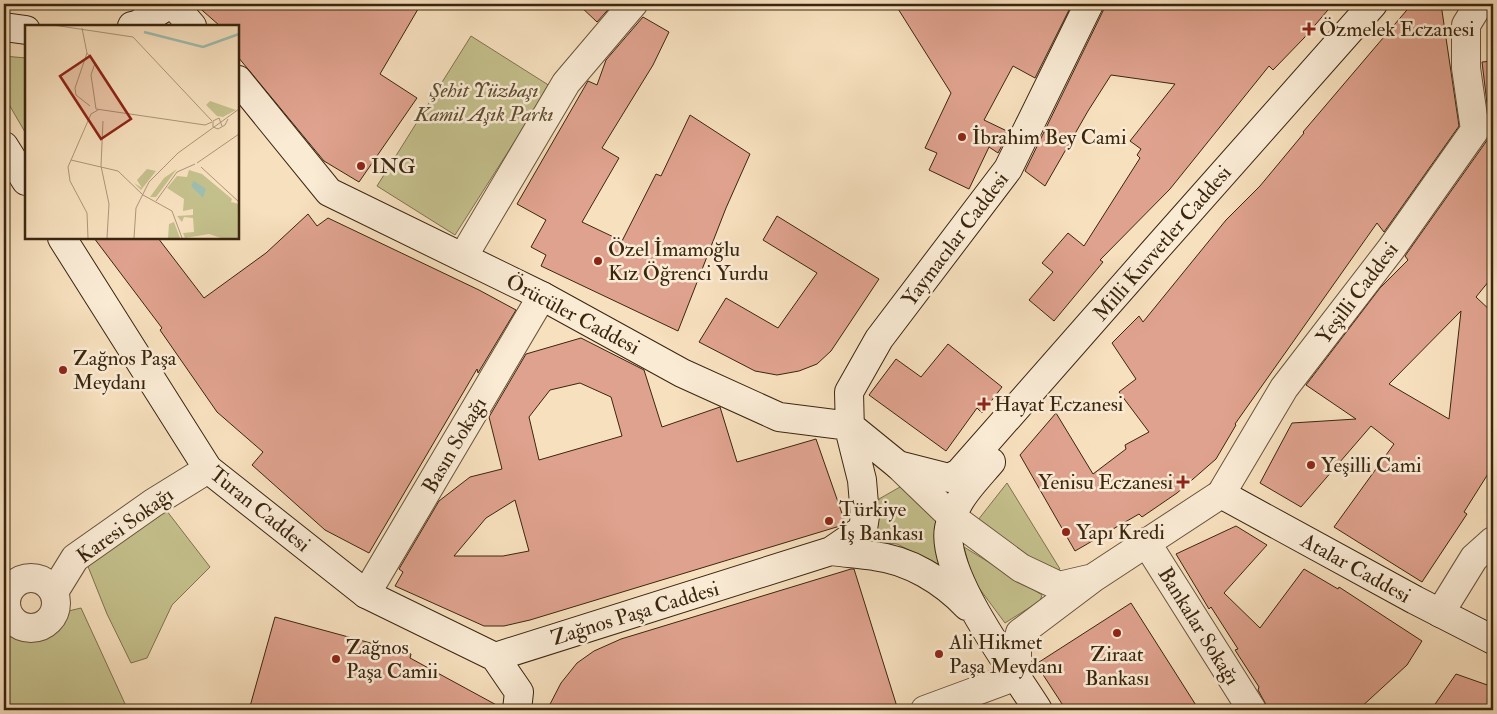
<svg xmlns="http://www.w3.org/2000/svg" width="1497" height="714" font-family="'IM FELL Double Pica',serif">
<rect width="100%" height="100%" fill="#f7e0be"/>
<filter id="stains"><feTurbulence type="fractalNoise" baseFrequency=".004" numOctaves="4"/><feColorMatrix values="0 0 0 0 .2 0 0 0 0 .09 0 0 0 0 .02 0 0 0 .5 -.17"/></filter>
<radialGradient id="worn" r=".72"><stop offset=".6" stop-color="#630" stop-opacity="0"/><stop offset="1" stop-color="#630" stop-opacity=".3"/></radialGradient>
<!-- green -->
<path fill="#c4c08c" stroke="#7f734e" d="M471,36L550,86L455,235L377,186Z
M4,56L26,58L25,132L4,96Z
M1007,483L1060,569L1056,571L1036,563L978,520Z
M900,487L936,517L939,565L897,544L872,542L879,499Z
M163,506L210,567L172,605L147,658L131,663L107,614L85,559Z
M964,547L1042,595L1040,601L1005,623L973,580Z
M81,608L126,706L125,710H4V628L10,626L28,635L47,632L60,613Z"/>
<!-- building -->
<path fill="#dfa28e" stroke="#3a260f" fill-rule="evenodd" d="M195,4H421L380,74L417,98L359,182L324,161L238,57V26H220Z
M578,4H613L597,22Z
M895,4H1072L1035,78L1013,66L984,120L1009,132L998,153L989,147L969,189L929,170L937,153L925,148L951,93Z
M1104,4H1333L1304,38L1273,70L1269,66L1170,189L1100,260L1103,262L1054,321L1029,300L1053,272L1042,263L1068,233L1084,246L1140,158L1137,155L1141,149L1130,141L1175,84L1111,75L1088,111L1045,186L1025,171L1103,11Z
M1412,4H1441L1459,126L1384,232L1377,223L1235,424L1236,425L1216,459L1177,493L1142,517L1139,514L1075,551L1020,455L1056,413L1093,474L1126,449L1125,445L1149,432L1119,392L1136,379L1112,343L1139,316L1143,322L1226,220L1260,186L1304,133L1303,132Z
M643,17L669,32L653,65L602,148L619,158L582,222L622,241L656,174L661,176L690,115L750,154L726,208L678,331L541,266L546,255L531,247L546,220L517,204L588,81L597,85L606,60Z
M1493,61V276L1476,297L1493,313V466L1464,512L1467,514L1422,582L1334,527L1394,444L1371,426L1301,507L1260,483L1292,423L1356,419L1306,385L1380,288L1408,260L1405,256L1488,139L1490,128L1482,62ZM1461,311L1449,419L1389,384Z
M308,214L317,226L328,218L479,290L516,310L478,373L477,369L369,553L325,530L252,465L263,452L217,412L160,330L162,328L94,238H158L204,298L266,253Z
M777,216L879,279L831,351L817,364L799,371L777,375L755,371L699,342L726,298L778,328L817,273L763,240Z
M581,338L644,370L662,427L720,407L737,462L816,439L845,522L840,526L530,620L504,626H484L395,586L403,572L399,569L439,501L470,477L502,469L489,417L526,354ZM580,383L611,397L622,436L539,460L529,417L550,390ZM515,500L529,551L503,556H454L486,518Z
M948,344L1002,387L982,413L977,408L946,451L869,395L896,359L921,377Z
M1236,526L1267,545L1224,593L1260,628L1304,569L1338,589L1339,587L1422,641L1407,665L1358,710H1269L1258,690L1259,687L1235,650L1238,649L1211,607L1209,609L1176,554Z
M851,569H854L898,710H547L561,683L577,663L594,651L621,639Z
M1131,603L1199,710H1066L1036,664Z
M275,617L411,654L410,658L502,708V710H249Z
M1456,674L1493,687V710H1431Z"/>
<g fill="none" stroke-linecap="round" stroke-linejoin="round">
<!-- street casing -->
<g stroke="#69543b" stroke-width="30">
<path id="street" d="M463,257L566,83L633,4
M898,465L952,517L1021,568L1059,586L1089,579
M1146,542L1252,710
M6 603a25 25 0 1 1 50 0a25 25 0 1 1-50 0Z
M54,592L75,558L153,503L208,469
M366,594L542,296
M1440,613L1474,558L1493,541
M925,710L1017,676V646L1020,633L1093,578L1221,494L1284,388L1391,249L1475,130L1466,68V25L1479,4"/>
</g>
<!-- secondary casing -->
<g stroke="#3a260f" stroke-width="30">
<path id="secondary" d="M173,4L192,26
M132,26L137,25L170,4
M4,27L26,30
M238,80L329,192L542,296L682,373L779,417L850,426L898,465L949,478L959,473C1096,316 1235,160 1373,4
M4,146L26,181
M62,238L208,469L366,594L495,657L519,692L517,710
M991,462C974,482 954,501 949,528C940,574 1014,671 1038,710
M1221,494L1415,600L1493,640
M831,551C846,553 860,554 874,556C909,560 943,581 967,606
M495,657L831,551L863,529L865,516L862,480L850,432L849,392L879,339L1008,169L1089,4"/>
</g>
<!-- street -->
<use href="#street" stroke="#faebd5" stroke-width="28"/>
<!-- secondary -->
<use href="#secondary" stroke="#faebd5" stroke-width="28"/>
</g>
<!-- markers -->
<g fill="#8f2418" stroke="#faebd5" stroke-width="2">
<path d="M1306.5 21.5h5v5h5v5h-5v5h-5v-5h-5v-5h5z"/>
<circle cx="962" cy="137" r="5"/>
<circle cx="361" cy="166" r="5"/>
<circle cx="598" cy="261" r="5"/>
<circle cx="63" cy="370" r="5"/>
<path d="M981.5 396.5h5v5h5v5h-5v5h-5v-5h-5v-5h5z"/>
<circle cx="1311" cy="465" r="5"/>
<path d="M1180.5 474.5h5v5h5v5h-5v5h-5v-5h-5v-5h5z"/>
<circle cx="829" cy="521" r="5"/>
<circle cx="1066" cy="532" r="5"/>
<circle cx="1117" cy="633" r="5"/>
<circle cx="939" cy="654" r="5"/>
<circle cx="336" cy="659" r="5"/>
</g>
<g text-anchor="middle" stroke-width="5" stroke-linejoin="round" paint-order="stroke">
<!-- poi labels -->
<g font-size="21" fill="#3a260f" stroke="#faebd5" text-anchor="start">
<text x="1319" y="36">Özmelek Eczanesi</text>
<text x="972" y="144">İbrahim Bey Cami</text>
<text x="371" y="173">ING</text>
<text x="608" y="256">Özel İmamoğlu<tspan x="608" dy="24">Kız Öğrenci Yurdu</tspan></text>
<text x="73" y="365">Zağnos Paşa<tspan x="73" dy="24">Meydanı</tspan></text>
<text x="994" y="411">Hayat Eczanesi</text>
<text x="1321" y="472">Yeşilli Cami</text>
<text x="1173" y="489" text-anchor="end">Yenisu Eczanesi</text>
<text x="839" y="516">Türkiye<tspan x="839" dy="24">İş Bankası</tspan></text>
<text x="1076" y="539">Yapı Kredi</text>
<text x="949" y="649">Ali Hikmet<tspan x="949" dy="24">Paşa Meydanı</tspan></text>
<text x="346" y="654">Zağnos<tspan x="346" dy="24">Paşa Camii</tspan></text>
<text x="1117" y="661" text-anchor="middle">Ziraat<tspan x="1117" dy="24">Bankası</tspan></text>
</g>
<!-- park labels -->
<g font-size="21" font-style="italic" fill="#5c4c2e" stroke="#faebd5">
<text x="484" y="97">Şehit Yüzbaşı<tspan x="484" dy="24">Kamil Aşık Parkı</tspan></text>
</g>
<!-- street labels -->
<g font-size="21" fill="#3a260f" stroke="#faebd5">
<text transform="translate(955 239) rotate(-53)" y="7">Yaymacılar Caddesi</text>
<text transform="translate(1162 243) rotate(-49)" y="7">Milli Kuvvetler Caddesi</text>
<text transform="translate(1357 293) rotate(-53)" y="7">Yeşilli Caddesi</text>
<text transform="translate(573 314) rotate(28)" y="7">Örücüler Caddesi</text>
<text transform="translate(454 445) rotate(-60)" y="7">Basın Sokağı</text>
<text transform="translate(260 509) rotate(39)" y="7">Turan Caddesi</text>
<text transform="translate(125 525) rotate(-36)" y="7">Karesi Sokağı</text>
<text transform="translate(1356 568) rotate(29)" y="7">Atalar Caddesi</text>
<text transform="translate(635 613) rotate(-17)" y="7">Zağnos Paşa Caddesi</text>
<text transform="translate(1199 626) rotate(58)" y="7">Bankalar Sokağı</text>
</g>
</g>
<!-- overview -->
<g transform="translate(25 25)">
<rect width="214" height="214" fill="#f7e0be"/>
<path d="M185,76L211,85L198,92L192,91L181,80ZM122,144L131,146L116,165L109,158L117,163L112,155ZM152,144L131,172H125L139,153ZM164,145L177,149L207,174L206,177L214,179V213H196L184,209L160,213L158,208L169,207L168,193L159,192L157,197L152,191L168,190V184L158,186L159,174L142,163L152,151L162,152ZM149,197L155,213H143L144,199Z" fill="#c4c08c"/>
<path d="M169,156L181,164L178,173L166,161Z" fill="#9dbdaf"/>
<path fill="none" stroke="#9dbdaf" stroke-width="2.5" d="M119,7L178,22L214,9"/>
<path fill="none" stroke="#ab9678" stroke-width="1" d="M28,0L108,12L187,96M57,3L62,28L70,38L66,50L71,84L180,100L187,97M62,28L50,63L51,70L65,81M78,96L76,141L84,179L82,213M197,101L194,93L188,96V102L193,104L200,100L203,94M46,135L93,146L118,170L147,186L157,213M172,138L214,109M176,142L214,177M131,176L152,147L170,139M63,213L62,188L45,156L43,142L66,89L73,85M109,213L111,183L124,157L153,128L214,84"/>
<path fill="#8f2418" fill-opacity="0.15" stroke="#8f2418" stroke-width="2.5" d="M65,31L106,94L76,114L35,51Z"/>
<rect width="214" height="214" fill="none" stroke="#3a260f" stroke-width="2.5"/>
</g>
<!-- margin -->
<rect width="1497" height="714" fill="none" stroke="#f7e0be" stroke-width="20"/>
<rect x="5" y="5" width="1487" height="704" fill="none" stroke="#3a260f" stroke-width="2.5"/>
<rect x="10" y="10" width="1477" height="694" fill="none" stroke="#3a260f"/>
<rect width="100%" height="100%" filter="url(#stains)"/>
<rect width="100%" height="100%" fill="url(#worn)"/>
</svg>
